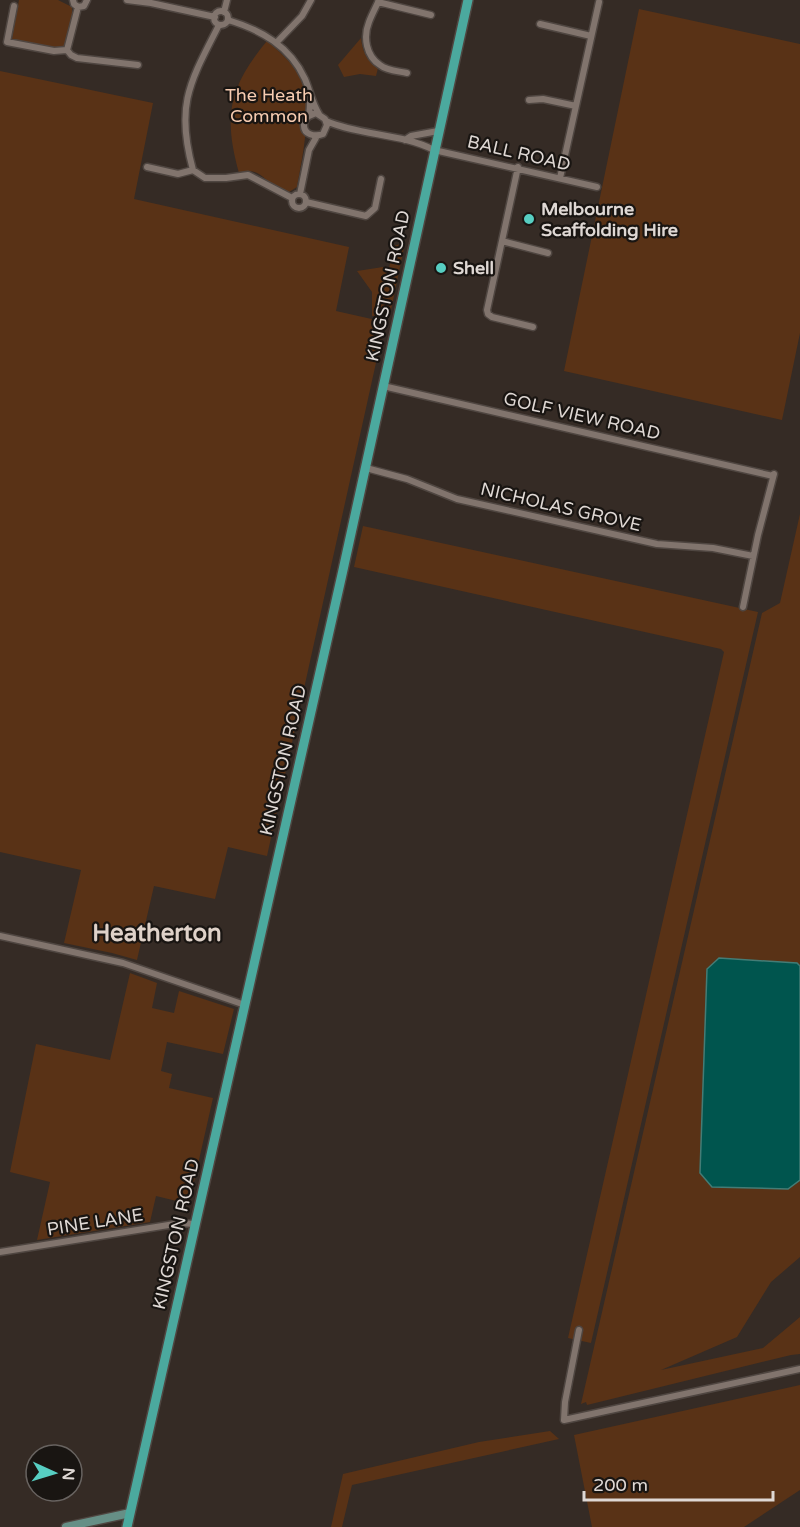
<svg xmlns="http://www.w3.org/2000/svg" width="800" height="1527" font-family="'Varela Round',sans-serif">
<rect width="100%" height="100%" fill="#352b25"/>
<!-- green -->
<path fill="#593216" d="M19,0H58L72,7V18L66,45L57,50L12,39Z
M639,9L800,44V333L782,420L564,371Z
M361,38C362,50 367,62 378,68L376,76L360,74L344,77L338,65Z
M267,41C279,51 293,63 300,78C314,105 302,159 297,187L289,192C285,190 279,189 275,186C260,177 259,167 239,173C223,115 229,87 267,41Z
M0,71L153,103L134,199L349,247L336,311L385,322L267,856L228,847L215,899L154,886L137,960L112,953L64,943L81,870L0,852Z
M405,243L390,315L372,316V292L357,271L383,267L389,269L393,246Z
M800,514V1257L771,1282L737,1337L661,1370L763,1348L800,1317V1354L791,1355L587,1405L586,1402L581,1404L762,613L780,603Z
M363,526L758,612L591,1343L568,1338L724,652L721,649L354,567Z
M130,973L157,983L152,1008L174,1013L179,991L234,1009L223,1054L167,1042L161,1071L172,1074L169,1088L213,1098L189,1204L156,1196L150,1222L37,1240L50,1182L10,1172L36,1044L110,1060Z
M800,1385V1490L744,1527H592L574,1435Z
M550,1431L559,1439L352,1485L342,1527H331L343,1474L479,1442Z"/>
<!-- water -->
<path fill="#00554e" stroke="#437c76" stroke-width="1.5" d="M719,958L797,963L800,966V1180L788,1189L712,1187L700,1173L707,969Z"/>
<g fill="none" stroke-linecap="round" stroke-linejoin="round">
<!-- minor casing -->
<g stroke="#4f4641" stroke-width="9">
<path id="minor" d="M73,0L74,4L78,7L84,6L87,0
M127,0L151,3L215,17
M379,0C376,7 372,14 369,22C363,37 366,56 380,65C387,71 399,71 407,73
M378,2L431,15
M14,6L7,42L54,51L67,50
M78,7L67,50L71,55L77,58L138,65
M214 18a7 7 0 1 1 14 0a7 7 0 1 1-14 0Z
M224,12L227,0
M228,20C261,30 290,46 305,79C310,91 312,103 319,114
M540,24L591,36
M219,25C190,82 175,105 193,170L205,178H226L248,175L292,198
M277,42L302,16L311,0
M529,100L543,99L576,106
M309,116L316,113L325,119L327,125L323,134C315,137 303,135 304,124C305,118 307,120 309,114C310,110 310,103 310,98
M326,121C361,136 401,133 434,150L597,187
M405,140L411,136L438,131
M147,167L178,174L193,170
M518,167L487,310L488,314L492,317L533,327
M560,178L599,2
M292 201a7 7 0 1 1 14 0a7 7 0 1 1-14 0Z
M300,194L309,150L317,136
M306,202L366,216L375,208L381,179
M502,241L548,253
M383,386L773,476
M366,468L407,479L457,499L657,544L713,548L753,556
M743,607L758,535L774,474
M0,936L123,963L245,1005
M0,1252L181,1223L194,1224
M579,1330L565,1402L564,1420L800,1369"/>
</g>
<!-- secondary casing -->
<g stroke="#4f4641" stroke-width="11">
<path id="secondary" d="M66,1527L130,1513"/>
</g>
<!-- primary casing -->
<g stroke="#4f4641" stroke-width="12">
<path id="primary" d="M127,1527L343,570L468,0"/>
</g>
<!-- minor -->
<use href="#minor" stroke="#81746d" stroke-width="6"/>
<!-- secondary -->
<use href="#secondary" stroke="#668f86" stroke-width="8"/>
<!-- primary -->
<use href="#primary" stroke="#4ba99e" stroke-width="9"/>
</g>
<!-- markers -->
<g fill="#57cec2" stroke="#191512" stroke-width="2">
<circle cx="529" cy="219" r="6"/>
<circle cx="441" cy="268" r="6"/>
</g>
<g text-anchor="middle" stroke-width="4.5" stroke-linejoin="round" paint-order="stroke">
<!-- park labels -->
<g font-size="18" fill="#f7ccb1" stroke="#191512">
<text x="269" y="101">The Heath<tspan x="269" dy="21">Common</tspan></text>
</g>
<!-- street labels -->
<g font-size="18" fill="#dfd8d4" stroke="#191512">
<text transform="translate(519 153) rotate(13)" y="6">BALL ROAD</text>
<text transform="translate(388 286) rotate(-78)" y="6">KINGSTON ROAD</text>
<text transform="translate(582 416) rotate(13)" y="6">GOLF VIEW ROAD</text>
<text transform="translate(561 507) rotate(13)" y="6">NICHOLAS GROVE</text>
<text transform="translate(283 760) rotate(-77)" y="6">KINGSTON ROAD</text>
<text transform="translate(95 1222) rotate(-9)" y="6">PINE LANE</text>
<text transform="translate(176 1234) rotate(-77)" y="6">KINGSTON ROAD</text>
</g>
<!-- poi labels -->
<g font-size="18" font-weight="bold" fill="#dfd8d4" stroke="#191512" text-anchor="start">
<text x="541" y="215">Melbourne<tspan x="541" dy="21">Scaffolding Hire</tspan></text>
<text x="453" y="274">Shell</text>
</g>
<!-- district labels -->
<g font-size="24" font-weight="bold" fill="#dfd2c9" stroke="#191512">
<text x="157" y="941">Heatherton</text>
</g>
</g>
<!-- north arrow -->
<g transform="translate(54 1473) rotate(94)"><circle r="28" fill="#191512" stroke="#686360" stroke-width="1.5"/>
<path d="M0-4.5L10 22L0 15L-10 22Z" fill="#57cec2"/>
<text y="-9" font-size="16" font-weight="bold" text-anchor="middle" fill="#dfd8d4">N</text>
</g>
<!-- scale -->
<path d="M584 1491v9h189v-9" fill="none" stroke="#dfd8d4" stroke-width="3"/>
<text x="593" y="1491" font-size="18" fill="#dfd8d4" stroke="#191512" stroke-width="4.5" paint-order="stroke">200 m</text>
</svg>
